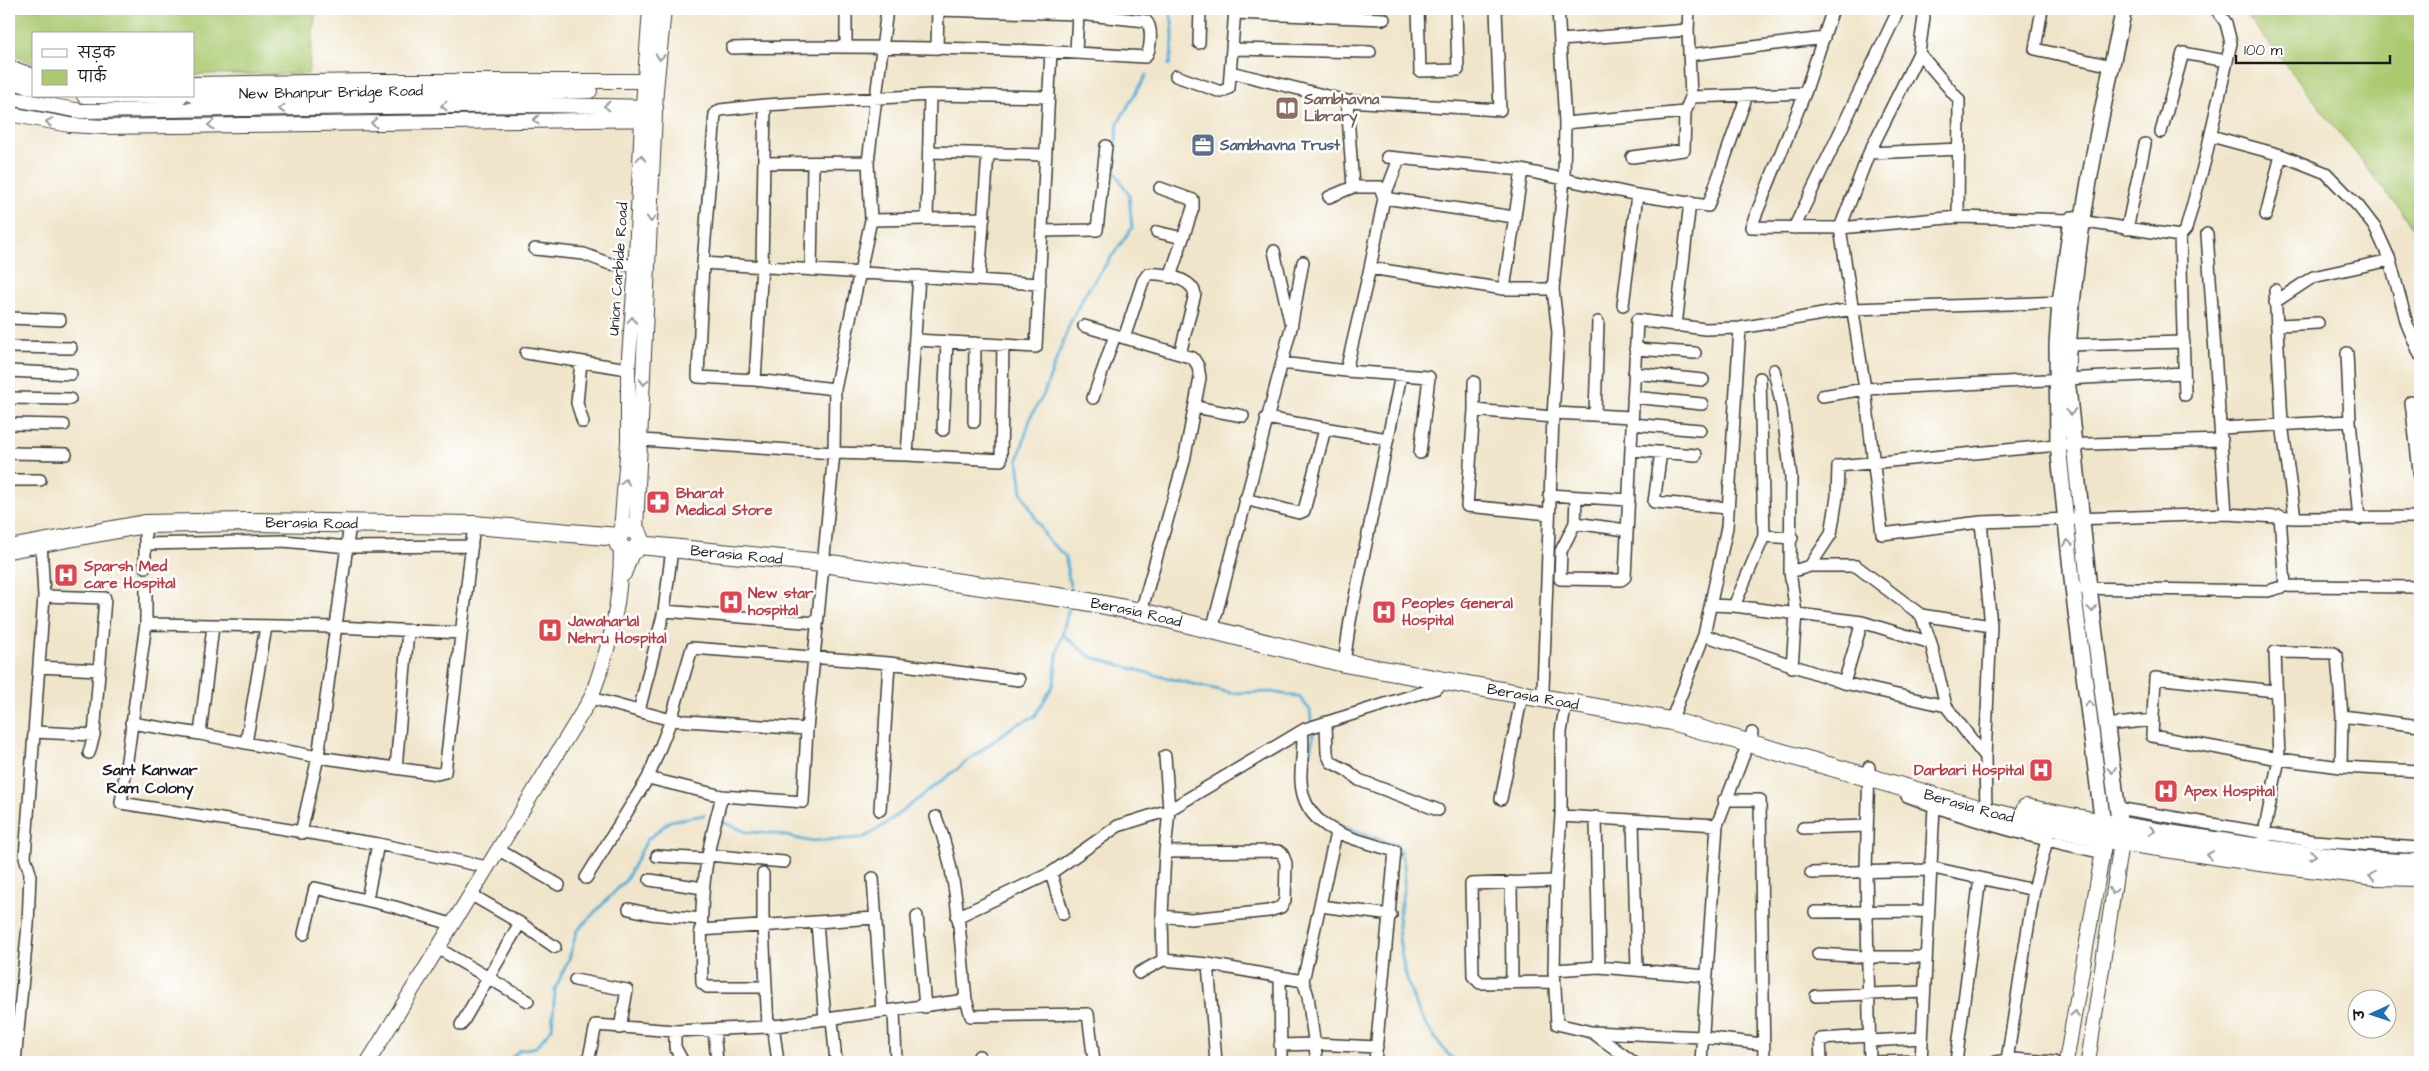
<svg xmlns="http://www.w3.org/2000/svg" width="2429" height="1071" font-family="'Architects Daughter','Playpen Sans Deva',sans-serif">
<rect width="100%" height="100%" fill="#fff"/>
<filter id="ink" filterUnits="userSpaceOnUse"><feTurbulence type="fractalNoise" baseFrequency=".02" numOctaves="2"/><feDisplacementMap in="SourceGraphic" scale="10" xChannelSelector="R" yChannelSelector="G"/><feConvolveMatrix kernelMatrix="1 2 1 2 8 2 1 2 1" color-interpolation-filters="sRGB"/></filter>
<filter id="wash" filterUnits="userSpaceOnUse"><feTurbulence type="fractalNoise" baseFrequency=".0096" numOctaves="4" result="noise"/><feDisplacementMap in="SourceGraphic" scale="20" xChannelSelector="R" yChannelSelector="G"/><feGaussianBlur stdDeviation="1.12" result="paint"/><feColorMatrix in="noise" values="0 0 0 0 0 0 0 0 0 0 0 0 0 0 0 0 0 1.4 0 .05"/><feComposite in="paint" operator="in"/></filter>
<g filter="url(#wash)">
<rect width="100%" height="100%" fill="#f0e5ca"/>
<!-- green -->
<path fill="#aac970" stroke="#637246" d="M9,9H316L308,74H194V34H34V63L9,54Z
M2242,9H2420V235Z"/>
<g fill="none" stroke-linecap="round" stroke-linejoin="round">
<!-- stream -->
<path stroke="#5cb1d8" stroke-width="3" d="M1169,65C1174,46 1175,28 1169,9
M1071,592L1065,556L1047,539L1022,493L1018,460L1031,416L1043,396L1070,323L1085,294L1132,228L1129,195L1115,172V149L1118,123L1146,75
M1063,635L1091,657L1159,676L1231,693L1272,692L1299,697L1310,710L1313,738L1308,761V789
M1311,802L1325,818
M723,822L746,832L773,833L808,841L863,838L884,825L1012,727L1035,716L1054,684L1057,655L1070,604
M1334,824L1398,846C1411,868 1401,900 1398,924C1398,933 1400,943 1401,951C1408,998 1424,1028 1455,1062
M507,1062L520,1050L536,1047L552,1028L555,989L569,959L577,931L626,880L647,840L670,821L704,815"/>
</g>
</g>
<g filter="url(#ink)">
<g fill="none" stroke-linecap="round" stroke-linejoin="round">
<!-- minor casing -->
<g stroke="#3c3a36" stroke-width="14">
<path id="minor" d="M846,9V46
M1418,9L1420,71L1458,70L1456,9
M1833,9L1805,93L1751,227L1840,228L1958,217L2072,220L2180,236
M1923,9L1924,17L1919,53L1869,153L1840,228L1865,389L1882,534L1981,522L2226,514L2295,518L2420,517
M2042,9L2035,49L2103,64
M1235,13L1384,19
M1561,40L1688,30
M1199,43L1200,9
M937,47L938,9
M732,48C870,45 1007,48 1145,57C1151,51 1153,27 1146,21L1078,14L938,10
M1233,49L1370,52
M1076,51L1078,14
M1919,53L1959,100L1958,217
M1689,55L1824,38
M1231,72L1347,101L1500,110L1496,9
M1176,76L1221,92L1229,88L1235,9
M1691,97L1805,93
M1347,101L1353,187
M1565,123L1685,112
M2161,132L2183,53L2226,61
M2211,136L2281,155L2326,173L2359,207L2376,229L2390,260L2407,324L2420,355
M930,152L1046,155
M1869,153L1959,149
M1387,157L1522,170L1637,195L1708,206L1747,95
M1632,157L1684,150L1685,112L1691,97L1688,30L1689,9
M764,163L868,162
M1160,188L1193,200V208L1170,277
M1329,197L1353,187H1380L1384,198L1514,217
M2266,215L2281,155
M927,218L930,95
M871,220L984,218
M1794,228L1899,9
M2127,229L2145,144
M1042,231L1097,230L1106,146
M1157,232L1183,238
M2207,234L2226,514
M535,249L584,254L610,264L636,265
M1274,251L1290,321
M703,263L1040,284
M1370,268L1504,289H1553
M811,270L813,164
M979,280L988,153
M1504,289L1522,170
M2275,290L2282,424L2295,518
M2275,302L2313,277L2390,260
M1623,305L1637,195
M9,318L60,320
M2278,325L2318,323
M1084,326L1193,358L1198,366L1200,378L1184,461L1141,612
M1676,326L1690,202
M1124,338L1143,281L1148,274C1162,273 1192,278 1195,294L1180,354
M916,340L1036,347L1051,51
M2067,345L2184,342
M9,347L71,348
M1635,349L1695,353
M526,353L628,369
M2347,353L2350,421L2359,519
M581,362L577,403L583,422
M1282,363L1346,371L1429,377L1420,453
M1774,370L1782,407L1791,477L1790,572L1796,613L1792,667
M9,371L71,374
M1346,371L1370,268L1384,198L1399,159
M1634,373L1703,380
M755,380L762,266L765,105
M1474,382V410L1467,506L1549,514
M835,389L755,380L698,377L703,263L715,114L720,110L765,105L930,95L1049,97
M2185,395L2180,236L2186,229L2205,160L2231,43L2226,23L2216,9
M1822,396L1865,389L2184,373
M1633,397L1702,404
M9,398L70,399
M1093,398L1115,335
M2411,402L2420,479
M1195,407L1243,416
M1474,410L1553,417L1558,333L1553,289L1564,179L1565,123L1558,9
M1554,413L1632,417
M1595,414L1598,322
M1266,418L1387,439
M974,422L975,343
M9,424L64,425
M1632,424L1700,430
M2221,428L2350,421
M943,430L947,342
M642,440L834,453L907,455L919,276
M1631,450L1696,455
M1661,452L1654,502L1728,508
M9,453L66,454
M907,455L1001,460L1003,345
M9,480H40
M1549,495L1629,500
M1576,498L1575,523L1561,551L1560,579L1621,580L1625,577L1637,320L1705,329L1740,328L1852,309L2068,302
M1245,499L1299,513L1304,511L1325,429
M2280,516L2285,586
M1981,522L1991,626L1985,757L1986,811
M1575,523L1626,530
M145,524V567
M1764,536L1792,538
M145,544L283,541L348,547L472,546
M1810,566L1831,534L1837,497L1838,466L2058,445L2222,440
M1790,572L1810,566H1856L1921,615L1991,626
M146,585V624L121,803L378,844L487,867
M2073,588L2268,591L2285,586L2420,587
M44,596L105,598L94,735L89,753
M1711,605L1734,606L1862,622L1931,643
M1734,606L1764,536L1760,378
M664,611L817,623
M1921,615L1931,643L1946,706L1985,757
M146,624L336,627L461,633
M1212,630L1291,328L1303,262
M1704,635L1844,683L1946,706
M1344,663L1350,621L1401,375
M39,667L99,670
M1844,683L1862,622
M2275,691L2155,678L2152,736L2279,759L2341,767L2420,771
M591,698L671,720L807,729
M1541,698L1543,689L1553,417
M1566,702L1561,732V816L1556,881L1554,970L1557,1024L1591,1032L1702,1037L1762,1044
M639,711L664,611L672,549
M2342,716L2420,726
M1671,721L1704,635L1727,527L1740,328
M131,723L200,734L318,757L437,774L445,772L474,525
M1326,724L1327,753L1331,762L1348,771L1359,780L1438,810
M2106,725L2153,720
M1302,731C1305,748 1300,764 1301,781C1303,832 1357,839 1395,851L1375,1062
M35,732L94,735
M200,734L213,626
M246,743L266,627
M1165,756L1169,810L1165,852L1162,916L1163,960L1208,964L1303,981
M1869,767L1866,870L1870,1062
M396,768L408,631
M648,778L722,796L803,802L807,729L834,453L835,389L871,220L868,162L887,9
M722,796C717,816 711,836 708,856C700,898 701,940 702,983L707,987H765
M1907,796C1970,821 2037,839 2104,853
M1501,799L1522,695
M1724,800H1760L1764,1062
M2117,808L2313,841L2420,848
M880,810L889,663
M1561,816L1717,825
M1596,817L1599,967
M1633,821L1637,969
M1803,828L1866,826
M301,833L318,757L350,524
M2261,848L2279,759L2275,652L2334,653L2337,656L2342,716L2341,767
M499,850L559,885
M708,855L784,862
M657,856L707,859
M1938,869L2034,890
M1051,873L1063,914
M1811,873L1929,870
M763,874V926L768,1027
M586,878L648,778L671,720L692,648L889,663L1019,680
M873,878L882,1011
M650,880L703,888
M1511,882L1512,982
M470,894L520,923L555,947
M367,899L378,844
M1320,906L1391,915
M629,909L651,914L701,919
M1815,912L1928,911
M917,916L925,1007
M1162,916L1191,919L1269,911L1281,907L1285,900L1286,863L1282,853L1278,851L1165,852
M957,917L1051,873L1118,826L1169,810L1305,729L1437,688L1444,681
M817,923L825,1019
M700,930L874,918
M304,934L315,888L395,907L451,924
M439,949L528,1001
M1818,954L1866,957H1926
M1208,964L1216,1062
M1554,970L1599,967L1707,976
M1139,973L1163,960
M1280,977L1281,1062
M575,980L627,990L620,1028
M1554,982L1480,983L1473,976L1471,884L1556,881
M1816,996L1924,992
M966,1000L971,1016L1088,1014L1094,1062
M894,1010L896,1062
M832,1019L836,1062
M461,1025L520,923
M773,1025L778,1062
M714,1030L717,1062
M675,1031V1047L683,1062
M1592,1032L1633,1062
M1870,1041L1922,1038
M1280,1045L1315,1044L1377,1047
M979,1056L980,1062
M2007,1060L2034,890L2052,821
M15,1062L28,925L30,873L25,857L44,596L41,542
M588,1062L596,1025L675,1031L768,1027L966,1000C960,941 958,872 936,817
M1317,1062L1308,996L1303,981L1336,833
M1701,1062L1717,825L1752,733
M1821,1062L1820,1039L1869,1036
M1872,1062L1921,1061
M1921,1062L1934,807
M1956,1062L1980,878
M1996,1062L2012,1059L2054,1062"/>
</g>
<!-- tertiary casing -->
<g stroke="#3c3a36" stroke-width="16">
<path id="tertiary" d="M9,67L34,76
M9,81L34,88
M194,84L373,81H655
M84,96H181
M194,96L590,91
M9,98L81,111L540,105L656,107
M9,114L70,125L104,127L655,119
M636,530L656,90L664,9
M621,531L628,442V369L635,280L642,119L650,9
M624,574L633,550
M368,1062L591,698C610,645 621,605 621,548
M2066,1062L2105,839
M2088,1062L2121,842"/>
</g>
<!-- secondary casing -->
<g stroke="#3c3a36" stroke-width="18">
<path id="secondary" d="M2072,219L2060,302L2057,345L2058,445L2073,588L2104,833
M2121,836L2089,588L2067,378C2067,341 2072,305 2076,268C2087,180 2105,95 2124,9"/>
</g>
<!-- primary casing -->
<g stroke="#3c3a36" stroke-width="20">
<g id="primary">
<circle cx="629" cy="540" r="11"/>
<path id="s1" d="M639,545L823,563L1079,600L1141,612L1344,663L1671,721L1986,811L2105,839L2260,862L2376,876L2420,877"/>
<path id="s2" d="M9,549L145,524L247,522L474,525L618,537"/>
<path d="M2026,808C2091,822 2155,832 2221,842C2286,852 2354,863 2420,863"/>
</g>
</g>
<!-- minor -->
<use href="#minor" stroke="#fff" stroke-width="11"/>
<!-- tertiary -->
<use href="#tertiary" stroke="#fff" stroke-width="14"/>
<!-- secondary -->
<use href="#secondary" stroke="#fff" stroke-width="15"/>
<!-- primary -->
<use href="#primary" stroke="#fff" stroke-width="18"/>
</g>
<!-- one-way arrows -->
<defs><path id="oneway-chevron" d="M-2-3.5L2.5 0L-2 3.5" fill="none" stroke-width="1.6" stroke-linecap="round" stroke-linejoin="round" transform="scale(1.25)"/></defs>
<g stroke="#999">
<use href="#oneway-chevron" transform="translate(660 57) rotate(96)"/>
<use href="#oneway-chevron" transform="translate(444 106) rotate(179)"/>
<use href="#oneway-chevron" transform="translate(607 106) rotate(-179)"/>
<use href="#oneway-chevron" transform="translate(282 109) rotate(179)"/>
<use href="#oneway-chevron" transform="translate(536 120) rotate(179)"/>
<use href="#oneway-chevron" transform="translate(49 122) rotate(-170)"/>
<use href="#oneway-chevron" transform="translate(374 123) rotate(179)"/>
<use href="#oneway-chevron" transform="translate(211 125) rotate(179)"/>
<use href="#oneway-chevron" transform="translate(641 158) rotate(-88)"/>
<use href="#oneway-chevron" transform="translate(651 219) rotate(92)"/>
<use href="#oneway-chevron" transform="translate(632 320) rotate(-85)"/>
<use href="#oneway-chevron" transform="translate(644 382) rotate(92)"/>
<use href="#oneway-chevron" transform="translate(2071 412) rotate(85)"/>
<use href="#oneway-chevron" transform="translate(625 482) rotate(-86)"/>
<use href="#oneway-chevron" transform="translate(2068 543) rotate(-96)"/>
<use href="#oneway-chevron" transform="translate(2092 609) rotate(83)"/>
<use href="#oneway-chevron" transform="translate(2089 704) rotate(-97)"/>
<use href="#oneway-chevron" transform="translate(2112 770) rotate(82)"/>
<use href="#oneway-chevron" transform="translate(2152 831) rotate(9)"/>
<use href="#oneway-chevron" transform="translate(2210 855) rotate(-172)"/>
<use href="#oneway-chevron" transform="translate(2313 855) rotate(7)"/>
<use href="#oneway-chevron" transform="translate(2372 876) rotate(-175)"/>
<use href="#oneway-chevron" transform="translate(2113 891) rotate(98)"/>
<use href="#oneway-chevron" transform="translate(2075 1014) rotate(-80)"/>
</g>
</g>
<!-- icons -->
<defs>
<g id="library-square" transform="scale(1.25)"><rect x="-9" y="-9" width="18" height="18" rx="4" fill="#8d6e63" stroke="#fff"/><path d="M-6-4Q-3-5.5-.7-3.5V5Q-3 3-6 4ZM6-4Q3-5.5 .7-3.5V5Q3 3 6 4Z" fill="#fff"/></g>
<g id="office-square" transform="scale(1.25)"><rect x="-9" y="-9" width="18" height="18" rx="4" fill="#5c6f8a" stroke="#fff"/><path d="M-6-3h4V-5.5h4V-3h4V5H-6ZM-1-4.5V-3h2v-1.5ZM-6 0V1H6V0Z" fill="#fff"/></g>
<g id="pharmacy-square" transform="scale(1.25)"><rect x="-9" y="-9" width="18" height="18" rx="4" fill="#e0444e" stroke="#fff"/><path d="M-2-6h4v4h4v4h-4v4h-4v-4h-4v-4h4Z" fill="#fff"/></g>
<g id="hospital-square" transform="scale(1.25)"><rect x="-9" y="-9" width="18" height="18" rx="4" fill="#e0444e" stroke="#fff"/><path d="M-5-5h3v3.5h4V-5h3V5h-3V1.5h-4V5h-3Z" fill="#fff"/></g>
</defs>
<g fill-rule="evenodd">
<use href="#library-square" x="1287" y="108"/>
<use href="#office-square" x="1203" y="145"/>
<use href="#pharmacy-square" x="658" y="502"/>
<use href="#hospital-square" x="66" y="575"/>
<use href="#hospital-square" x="731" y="602"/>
<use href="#hospital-square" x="1384" y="612"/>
<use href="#hospital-square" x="550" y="630"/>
<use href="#hospital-square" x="2041" y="770"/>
<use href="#hospital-square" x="2166" y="791"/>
</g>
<g text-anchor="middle" stroke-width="5" stroke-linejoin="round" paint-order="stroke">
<!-- street labels -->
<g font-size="15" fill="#1c1c1c" stroke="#fff">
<text transform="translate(331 92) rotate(-1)" y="5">New Bhanpur Bridge Road</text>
<text transform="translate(618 269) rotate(-86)" y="5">Union Carbide Road</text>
<text dy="5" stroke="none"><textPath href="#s2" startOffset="305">Berasia Road</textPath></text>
<text dy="5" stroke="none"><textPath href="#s1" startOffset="98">Berasia Road</textPath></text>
<text dy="5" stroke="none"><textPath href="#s1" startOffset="502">Berasia Road</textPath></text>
<text dy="5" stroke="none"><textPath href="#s1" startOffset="908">Berasia Road</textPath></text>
<text dy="5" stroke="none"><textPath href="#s1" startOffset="1358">Berasia Road</textPath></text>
</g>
<!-- education labels -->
<g font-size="15" font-weight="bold" fill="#785e54" stroke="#fff" text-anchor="start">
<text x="1304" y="104">Sambhavna<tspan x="1304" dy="17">Library</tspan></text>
</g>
<!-- service labels -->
<g font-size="15" font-weight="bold" fill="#4e5e75" stroke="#fff" text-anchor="start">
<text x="1220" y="150">Sambhavna Trust</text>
</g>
<!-- health labels -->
<g font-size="15" font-weight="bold" fill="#be3a42" stroke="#fff" text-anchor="start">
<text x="676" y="498">Bharat<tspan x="676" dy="17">Medical Store</tspan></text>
<text x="84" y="571">Sparsh Med<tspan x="84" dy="17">care Hospital</tspan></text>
<text x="748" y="598">New star<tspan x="748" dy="17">hospital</tspan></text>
<text x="1402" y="608">Peoples General<tspan x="1402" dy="17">Hospital</tspan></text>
<text x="568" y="626">Jawaharlal<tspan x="568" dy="17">Nehru Hospital</tspan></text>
<text x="2024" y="775" text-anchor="end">Darbari Hospital</text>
<text x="2184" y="796">Apex Hospital</text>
</g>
<!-- neighbourhood labels -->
<g font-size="16" font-weight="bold" fill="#1c1c1c" stroke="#fff">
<text x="150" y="775">Sant Kanwar<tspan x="150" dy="18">Ram Colony</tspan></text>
</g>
</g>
<!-- margin -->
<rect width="2429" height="1071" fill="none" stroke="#fff" stroke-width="30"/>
<!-- legend -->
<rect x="32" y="32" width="162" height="65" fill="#ffffff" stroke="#a4a4a4"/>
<rect x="42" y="49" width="25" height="8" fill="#ffffff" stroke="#a4a4a4"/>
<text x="78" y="58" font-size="15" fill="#1c1c1c">सड़क</text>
<rect x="42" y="70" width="25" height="15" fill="#aac970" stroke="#a4a4a4"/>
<text x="78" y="82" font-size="15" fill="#1c1c1c">पार्क</text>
<!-- north arrow -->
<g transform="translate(2372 1014) rotate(267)"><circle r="24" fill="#ffffff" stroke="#a4a4a4"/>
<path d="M0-4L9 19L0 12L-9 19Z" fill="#1f6fb2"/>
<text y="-8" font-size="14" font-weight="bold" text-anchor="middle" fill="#1c1c1c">उ</text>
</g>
<!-- scale -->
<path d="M2236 55v8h154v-8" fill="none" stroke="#1c1c1c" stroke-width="2.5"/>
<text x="2244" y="55" font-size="15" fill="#1c1c1c" stroke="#ffffff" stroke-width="4" paint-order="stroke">100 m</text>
</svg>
